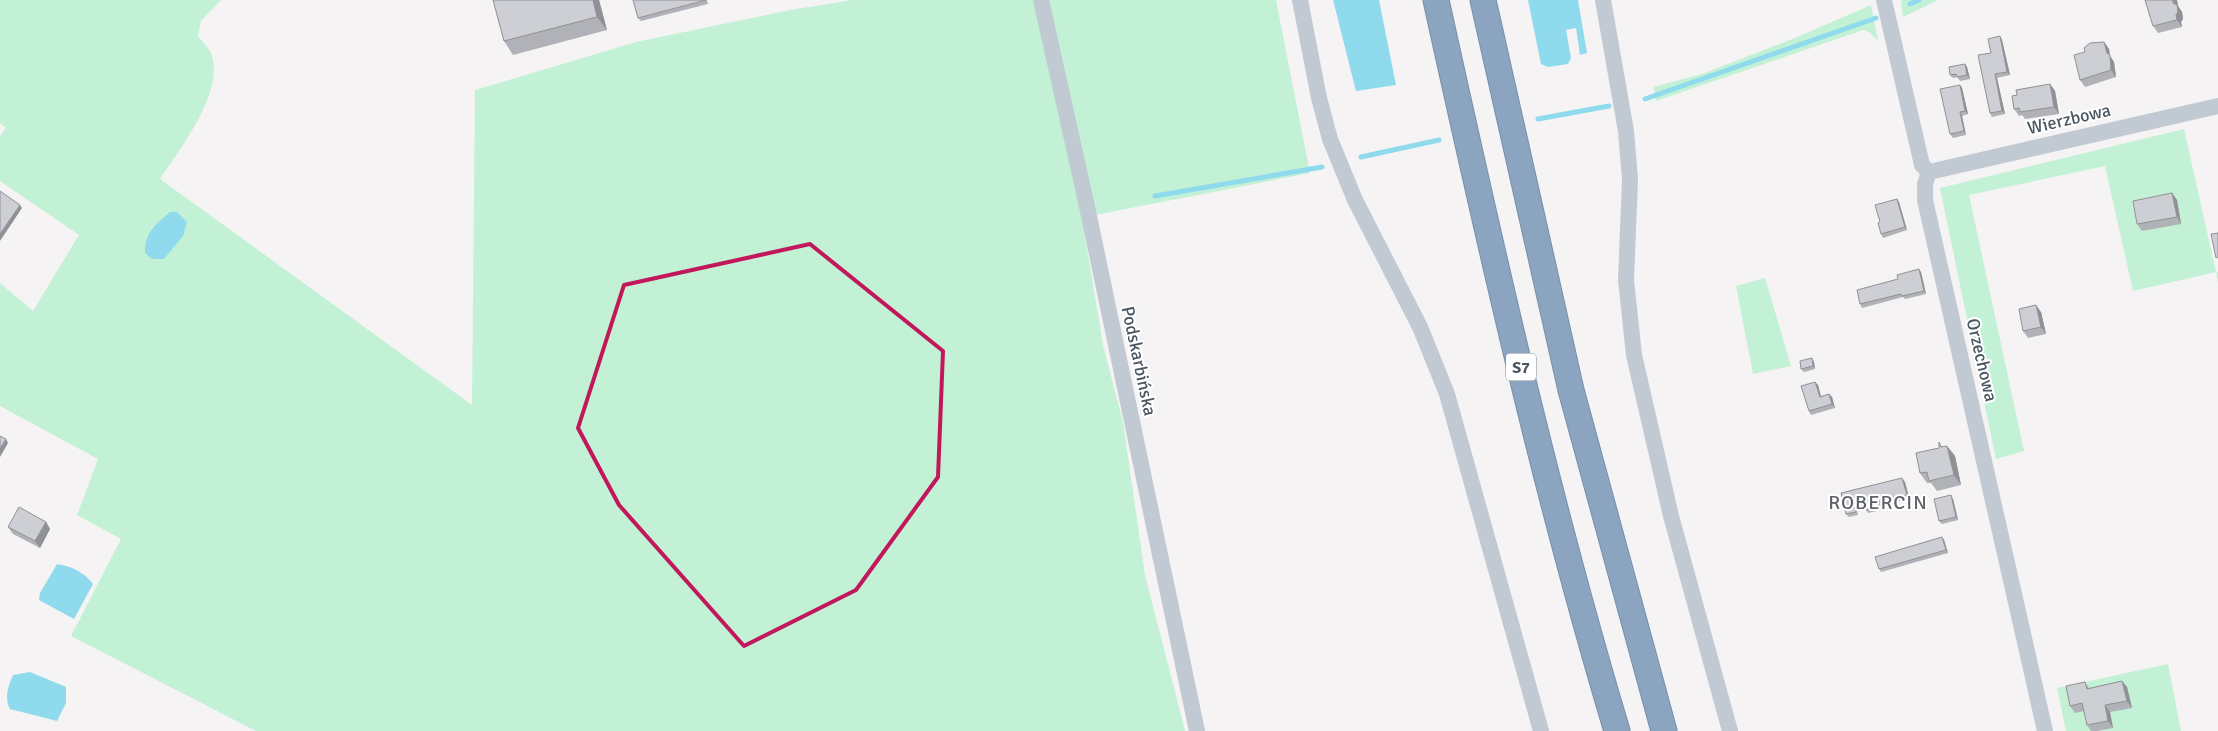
<svg xmlns="http://www.w3.org/2000/svg" width="2218" height="731" font-family="Signika,sans-serif">
<rect width="100%" height="100%" fill="#f5f3f3"/>
<!-- green -->
<path fill="#c3f1d5" d="M0,0H221L201,21L198,36C202,41 207,46 210,51C228,88 179,150 160,179L472,405L475,90L636,42L790,10L852,0H1035L1077,188L1103,345L1123,422L1145,575L1185,731H256L71,636L121,539L77,515L98,459L0,406V283L33,311L79,235L0,181V136L6,128L0,123Z
M1048,0H1276L1310,173L1095,215Z
M1901,0H1938L1903,17Z
M1871,5L1878,41L1869,32L1863,30L1656,101L1654,87L1702,74L1795,38Z
M2184,129L2216,272H2218V282L2216,272L2133,291L2105,166L1969,195L2024,451L1996,459L1940,188Z
M1765,278L1791,366L1753,374L1736,286Z
M2168,664L2181,731H2066L2057,688Z"/>
<!-- water -->
<path fill="#90daee" d="M1333,0H1379L1396,85L1356,91Z
M1528,0H1578L1587,53L1580,55L1576,28L1566,30L1571,58L1568,64L1548,67L1541,64Z
M170,212H177L187,222L183,236L164,259H152L145,253C145,232 155,225 170,212Z
M57,564C71,566 84,572 93,584L74,619L39,600L40,593Z
M30,672L66,687V703L57,721L10,709C4,698 8,686 13,675Z"/>
<g fill="none" stroke-linecap="round" stroke-linejoin="round">
<!-- stream -->
<path stroke="#90daee" stroke-width="5" d="M1910,4L1919,0
M1645,99L1876,18
M1538,119L1609,106
M1361,157L1439,140
M1155,196L1322,167"/>
<!-- highway casing -->
<g stroke="#7690ad" stroke-width="27">
<path id="highway" d="M1436,0C1490,245 1545,491 1617,731
M1483,0L1571,390L1664,731"/>
</g>
<!-- minor -->
<path stroke="#c1cad2" stroke-width="16" d="M1041,0L1086,202L1197,731
M1300,0L1319,98L1330,139L1355,200L1420,327L1447,394L1541,731
M1603,0L1626,131L1630,179L1626,280L1634,355L1671,516L1730,731
M1884,0L1922,165L1929,172
M1929,172L1925,184V200L2045,731
M1929,172L2218,106"/>
<!-- highway -->
<use href="#highway" stroke="#8ba5c1" stroke-width="25"/>
</g>
<!-- wall -->
<path fill="#b0b2b7" d="M493,0H599L607,30L513,55L504,41Z
M707,0L708,4L641,21L638,18Z
M2145,0H2177L2178,6L2182,12L2183,19L2181,22L2182,27L2158,33L2153,26Z
M2000,36L2002,40L2010,75L1997,78L2005,114L1992,117L1990,113L1991,53Z
M2104,42L2109,49L2110,56L2114,62L2116,77L2085,87L2080,80L2085,52Z
M1965,64L1967,67L1970,79L1960,81L1957,77L1953,78L1950,75Z
M2050,84L2055,91L2059,114L2025,119L2022,115L2019,116L2014,109Z
M1960,85L1962,88L1968,114L1962,116L1966,135L1953,138L1950,134Z
M2172,193L2177,200L2181,224L2142,231L2137,224Z
M1899,202L1907,230L1883,238L1881,234L1880,222Z
M1921,272L1926,294L1905,299L1903,297L1862,308L1860,304Z
M2041,312L2046,334L2028,338L2023,331Z
M1812,358L1814,362L1815,369L1804,372L1801,369Z
M1815,382L1818,385L1821,397L1829,394L1832,397L1835,408L1811,415L1809,411Z
M1939,442L1942,447L1947,446L1955,456L1961,485L1937,491L1931,483H1927L1920,473L1939,448Z
M1905,482L1909,498L1896,502L1897,506L1888,508L1886,504L1879,506L1881,510L1868,513L1865,508L1857,510L1858,515L1849,517L1846,514L1841,493Z
M1953,499L1958,520L1942,524L1939,521Z
M46,522L50,529L40,548L13,534L8,527Z
M1942,537L1944,540L1948,553L1881,572L1879,569Z
M2122,681L2127,687L2132,708L2110,712L2113,728L2097,731H2091L2087,725L2084,711L2075,713L2070,706L2085,682L2089,688Z"/>
<!-- shaded-wall -->
<path fill="#909195" d="M593,0H599L607,30L597,17Z
M2173,0H2177L2178,6L2182,12L2183,19L2181,22L2182,27L2177,20Z
M2000,36L2002,40L2010,75L2007,72Z
M2104,42L2109,49L2110,56L2114,62L2116,77L2111,70Z
M1965,64L1967,67L1970,79L1967,75Z
M1995,74L1997,78L2005,114L2002,111Z
M2050,84L2055,91L2059,114L2054,107Z
M1960,85L1962,88L1968,114L1965,111Z
M1960,112L1962,116L1966,135L1964,131Z
M2172,193L2177,200L2181,224L2177,217Z
M1897,199L1899,202L1907,230L1905,227Z
M20,205L22,208L0,241V234Z
M1919,269L1921,272L1926,294L1924,291Z
M2036,305L2041,312L2046,334L2041,327Z
M1812,358L1814,362L1815,369L1813,366Z
M1815,382L1818,385L1822,400L1820,397Z
M1829,394L1832,397L1835,408L1832,404Z
M6,439L8,443L0,457V449Z
M1947,446L1955,456L1961,485L1954,475Z
M1902,478L1905,482L1909,498L1907,495Z
M1951,495L1953,499L1958,520L1956,517Z
M46,522L50,529L40,548L35,541Z
M1942,537L1944,540L1948,553L1946,550Z
M2122,681L2127,687L2132,708L2127,701Z
M2105,705L2110,712L2113,728L2108,721Z"/>
<!-- building -->
<path fill="#cdcfd5" stroke="#909195" d="M493,0H593L597,17L504,41Z
M633,0H706L638,18Z
M2145,0H2173V3L2177,5L2178,12L2176,15L2177,20L2153,26Z
M2000,36L2007,72L1995,74L2002,111L1990,113L1978,55L1991,53L1988,39Z
M2104,42L2107,53L2110,55L2111,70L2080,80L2074,55L2085,52L2084,48L2090,43Z
M1965,64L1967,75L1957,77L1956,74L1950,75L1949,67Z
M2050,84L2054,107L2020,112L2019,108L2014,109L2012,96L2017,95L2016,90Z
M1960,85L1965,111L1960,112L1964,131L1950,134L1940,89Z
M0,191L20,205L0,234Z
M2172,193L2177,217L2137,224L2133,201Z
M1897,199L1905,227L1881,234L1878,223L1880,222L1875,205Z
M2218,233V257L2216,258L2211,234Z
M1919,269L1924,291L1902,296L1901,294L1860,304L1857,290L1898,279L1897,275Z
M2036,305L2041,327L2023,331L2019,309Z
M1812,358L1813,366L1801,369L1800,361Z
M1815,382L1820,397L1829,394L1832,404L1809,411L1801,386Z
M0,436L6,439L0,449Z
M1939,442L1941,447L1947,446L1954,475L1929,481L1927,472L1920,473L1916,453L1939,448Z
M1902,478L1907,495L1893,498L1894,503L1886,505L1885,500L1877,502L1878,507L1866,510L1864,504L1855,507L1856,512L1846,514L1841,493Z
M1951,495L1956,517L1939,521L1934,499Z
M19,507L46,522L35,541L8,527Z
M1942,537L1946,550L1879,569L1875,557Z
M2122,681L2127,701L2105,705L2108,721L2087,725L2082,703L2070,706L2066,686L2085,682L2087,689Z"/>
<!-- marked area -->
<path fill="none" stroke="#c2185b" stroke-width="4" stroke-linejoin="round" d="M810,244L943,351L938,477L856,590L744,646L619,505L578,428L624,285Z"/>
<g text-anchor="middle" stroke-width="4" stroke-linejoin="round" paint-order="stroke">
<!-- shield labels -->
<rect fill="#fff" stroke="#808990" stroke-width="1" x="1506" y="353.5" width="30" height="27" rx="4"/>
<g font-size="16" font-weight="bold" fill="#4a5661">
<text x="1521" y="373">S7</text>
</g>
<!-- street labels -->
<g font-size="18" fill="#4a5661" stroke="#fff">
<text transform="translate(2069 119) rotate(-13)" y="6">Wierzbowa</text>
<text transform="translate(1982 360) rotate(77)" y="6">Orzechowa</text>
<text transform="translate(1139 361) rotate(78)" y="6">Podskarbińska</text>
</g>
<!-- quarter labels -->
<g font-size="20" letter-spacing="1" fill="#5f6368" stroke="#fff">
<text x="1878" y="509">ROBERCIN</text>
</g>
</g>
</svg>
